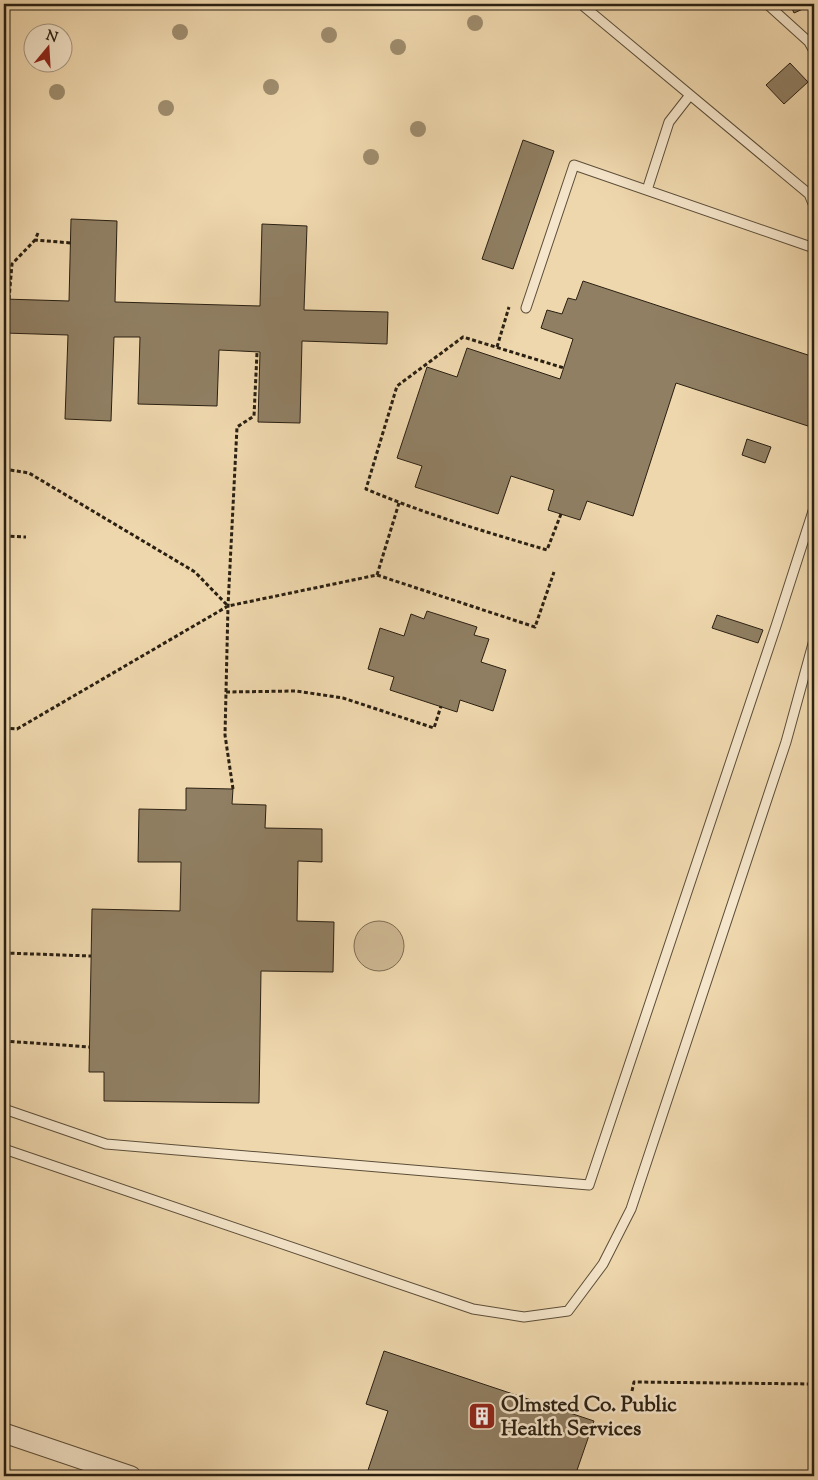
<svg xmlns="http://www.w3.org/2000/svg" width="818" height="1480" font-family="'Sorts Mill Goudy',serif">
<rect width="100%" height="100%" fill="#efd7ad"/>
<filter id="stains"><feTurbulence type="fractalNoise" baseFrequency=".004" numOctaves="4"/><feColorMatrix values="0 0 0 0 .2 0 0 0 0 .09 0 0 0 0 .02 0 0 0 .5 -.17"/></filter>
<radialGradient id="worn" r=".72"><stop offset=".6" stop-color="#630" stop-opacity="0"/><stop offset="1" stop-color="#630" stop-opacity=".3"/></radialGradient>
<!-- green -->
<path fill="#ceb893" stroke="#7c6c52" d="M354 946a25 25 0 1 1 50 0a25 25 0 1 1-50 0Z"/>
<!-- building -->
<path fill="#907f63" stroke="#2a2012" d="M790,4H814L794,13Z
M790,63L808,82L784,104L766,85Z
M523,140L554,151L513,269L482,259Z
M71,219L117,221L115,302L260,306L262,224L307,226L304,310L388,312L387,344L302,341L300,423L258,422L260,352L219,350L217,406L138,404L140,337H114L111,421L65,419L68,335L4,333V299L69,301Z
M583,281L814,357V418L811,427L676,383L633,516L587,501L580,520L548,510L554,490L511,476L498,514L415,487L422,466L397,458L427,367L457,377L467,348L560,379L573,339L541,328L547,310L562,314L568,298L576,300Z
M747,439L771,447L765,463L742,455Z
M427,611L477,627L474,635L489,639L481,662L506,670L493,711L460,700L457,712L390,690L394,677L368,669L380,628L404,636L411,614L424,619Z
M717,615L763,630L758,643L712,628Z
M186,788L233,789L232,804L266,805L265,828L322,829V862L298,861L297,921L334,922L333,972L261,971L259,1103L104,1101V1072H89L92,909L180,911L181,862H138L139,809L186,810Z
M384,1351L594,1421L575,1476H366L388,1411L366,1404Z"/>
<g fill="none" stroke-linecap="round" stroke-linejoin="round">
<!-- service casing -->
<g stroke="#5b4e39" stroke-width="11">
<path id="service" d="M581,4L809,194L814,206
M767,4L809,42L814,51
M647,190L669,122L690,95
M526,308L574,165L814,248
M4,1109L106,1144L589,1185L776,626L814,508
M4,1149L473,1309L524,1317L568,1311L603,1264L631,1209L786,742L814,640"/>
</g>
<!-- minor casing -->
<g stroke="#5b4e39" stroke-width="21">
<path id="minor" d="M4,1433L131,1476"/>
</g>
<!-- path -->
<path stroke="#2a2012" stroke-width="3" stroke-dasharray="4 2.5" stroke-linecap="butt" d="M38,233L35,240L71,243
M4,276L10,283
M9,299L12,264L35,240
M497,347L509,307
M4,469L29,473L195,572L228,606
M561,514L547,550C486,532 425,514 366,489L397,386L463,337L564,368
M4,536L26,537
M377,575L399,503
M226,692L296,691L343,698L434,728L441,706
M4,728L17,729L228,606L377,575L535,627L554,572
M233,789L225,735L228,606L237,427L254,416L257,353
M4,953L91,956
M4,1041L90,1047
M632,1391L634,1382L814,1384"/>
<!-- service -->
<use href="#service" stroke="#f5e5ca" stroke-width="9"/>
<!-- minor -->
<use href="#minor" stroke="#f5e5ca" stroke-width="19"/>
</g>
<!-- trees -->
<g fill="#9e8c6d">
<circle cx="475" cy="23" r="8"/>
<circle cx="180" cy="32" r="8"/>
<circle cx="329" cy="35" r="8"/>
<circle cx="398" cy="47" r="8"/>
<circle cx="271" cy="87" r="8"/>
<circle cx="57" cy="92" r="8"/>
<circle cx="166" cy="108" r="8"/>
<circle cx="418" cy="129" r="8"/>
<circle cx="371" cy="157" r="8"/>
</g>
<!-- icons -->
<defs>
<g id="building-square" transform="scale(1.4375)"><rect x="-9" y="-9" width="18" height="18" rx="4" fill="#8f2418" stroke="#f5e5ca"/><path d="M-4-6H4V6H1V3H-1V6H-4ZM-2.5-4.3h1.7v1.8h-1.7ZM.8-4.3h1.7v1.8H.8ZM-2.5-1h1.7V.8h-1.7ZM.8-1h1.7V.8H.8Z" fill="#fff"/></g>
</defs>
<g fill-rule="evenodd">
<use href="#building-square" x="482" y="1416"/>
</g>
<g text-anchor="middle" stroke-width="5" stroke-linejoin="round" paint-order="stroke">
<!-- poi labels -->
<g font-size="21" font-weight="bold" fill="#2a2012" stroke="#f5e5ca" text-anchor="start">
<text x="501" y="1411">Olmsted Co. Public<tspan x="501" dy="24">Health Services</tspan></text>
</g>
</g>
<!-- margin -->
<rect width="818" height="1480" fill="none" stroke="#efd7ad" stroke-width="20"/>
<rect x="5" y="5" width="808" height="1470" fill="none" stroke="#2a2012" stroke-width="2.5"/>
<rect x="10" y="10" width="798" height="1460" fill="none" stroke="#2a2012"/>
<!-- north arrow -->
<g transform="translate(48 48) rotate(18)"><circle r="24" fill="#f5e5ca" stroke="#a49680"/>
<path d="M0-4L9 19L0 12L-9 19Z" fill="#8f2418"/>
<text y="-8" font-size="14" font-weight="bold" text-anchor="middle" fill="#2a2012">N</text>
</g>
<rect width="100%" height="100%" filter="url(#stains)"/>
<rect width="100%" height="100%" fill="url(#worn)"/>
</svg>
